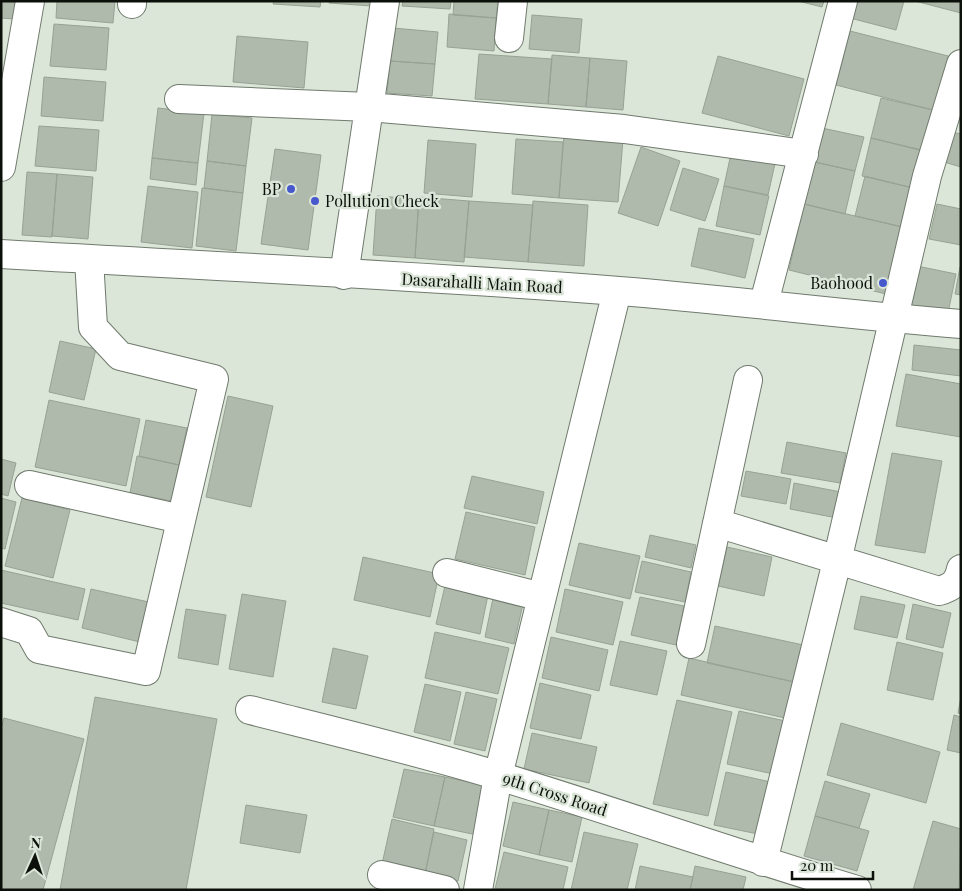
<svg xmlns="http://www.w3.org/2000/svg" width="962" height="891" font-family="'Playfair Display',serif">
<rect width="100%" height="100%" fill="#dbe6d8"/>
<!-- building -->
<path fill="#afbaac" stroke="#97a294" d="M1,1H15L14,19L1,18Z
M57,1H115L113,23L56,18Z
M274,1H321L320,7L273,4Z
M329,1H373L372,6L329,3Z
M403,1H451L450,9L402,6Z
M454,1H498L496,18L453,15Z
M798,1H824L822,7Z
M855,1H904L896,30L850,18Z
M915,1H961V13Z
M449,14L496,18L494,51L447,47Z
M532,15L582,19L579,53L529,49Z
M54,24L109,28L106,70L50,66Z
M393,28L438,32L435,64L390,61Z
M850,31L952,57L933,110L836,85Z
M237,36L308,42L304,88L233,82Z
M479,54L552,59L548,104L475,99Z
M552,55L590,58L586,107L548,104Z
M718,56L804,79L789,136L702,113Z
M590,58L627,61L623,110L586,107Z
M390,61L435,64L432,96L387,93Z
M44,77L106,82L103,121L41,116Z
M881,98L933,110L923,151L871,138Z
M158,108L204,113L198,163L152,158Z
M212,114L252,118L246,166L207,161Z
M39,126L99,130L96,171L35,166Z
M822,128L864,137L855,171L814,162Z
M952,132L961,134V167L944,162Z
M564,135L623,139L618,202L559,198Z
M871,138L922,150L913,188L862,176Z
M516,139L563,142L559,198L512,194Z
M428,140L476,144L472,197L424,193Z
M641,147L680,161L658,226L618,213Z
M275,149L321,155L308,250L261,244Z
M732,149L776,159L768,195L724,186Z
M152,158L198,163L196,185L150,179Z
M207,161L246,166L243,193L204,188Z
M815,162L855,171L845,214L804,204Z
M683,168L719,179L705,221L670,210Z
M27,172L57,174L52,237L22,235Z
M57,174L93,177L88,239L52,236Z
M865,176L913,188L903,227L855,216Z
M148,186L198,192L192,248L141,242Z
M724,186L769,196L760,235L716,226Z
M202,188L243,193L236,251L196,246Z
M377,196L419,199L415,258L373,255Z
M419,197L469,201L464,262L415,258Z
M469,201L533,205L528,262L464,257Z
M533,201L588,205L584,266L528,262Z
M804,204L902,227L886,294L789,270Z
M937,204L961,209V245L929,239Z
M699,228L754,239L745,278L691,266Z
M917,266L956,274L948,313L909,306Z
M960,267L961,268V295L955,294Z
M60,341L96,349L84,400L49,392Z
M914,345L961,350V376L912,370Z
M906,374L961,384V437L896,426Z
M228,396L273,406L251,507L206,497Z
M49,400L140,419L126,486L35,467Z
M146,420L187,428L179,465L139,456Z
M787,442L846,453L840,483L781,473Z
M892,453L942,461L925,553L875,545Z
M137,456L179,465L172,501L130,493Z
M1,459L16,463L8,496L1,494Z
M746,471L791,479L786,504L741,496Z
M472,476L544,492L537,524L464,508Z
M794,483L841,492L837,518L790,509Z
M1,498L16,502L5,549L1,548Z
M22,498L70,510L53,578L5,566Z
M466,512L535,527L525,575L455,559Z
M650,535L696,545L691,568L645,557Z
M579,543L640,556L630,599L569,585Z
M727,547L772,557L764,596L718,586Z
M363,557L439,574L430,617L354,600Z
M642,561L691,572L685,602L635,592Z
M1,570L85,589L78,620L1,603Z
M445,586L488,595L480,634L436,624Z
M91,589L153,603L144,643L82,628Z
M565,589L623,602L613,645L556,632Z
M242,594L286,601L273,677L229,669Z
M861,596L905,605L897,638L854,629Z
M640,597L684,606L676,645L631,635Z
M493,598L523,604L514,644L485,637Z
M913,604L951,613L943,648L906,639Z
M186,609L226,615L218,665L178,658Z
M715,626L808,646L800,683L707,663Z
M435,632L509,648L498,694L425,678Z
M551,637L608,650L599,691L542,678Z
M620,641L667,651L657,695L610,685Z
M897,642L943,653L933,700L887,690Z
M333,648L368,656L356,709L322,702Z
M689,658L802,684L794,720L681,695Z
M540,683L591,695L581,739L530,728Z
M425,684L461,692L450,741L414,732Z
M466,692L497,699L485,751L454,744Z
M95,697L217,719L186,890H60Z
M961,697V714L958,713Z
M677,700L732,712L708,816L653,804Z
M739,711L790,722L778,775L727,764Z
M954,715L961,717V753L947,750Z
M4,718L84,739L43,890H1V728Z
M841,723L940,752L926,803L827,775Z
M532,733L597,747L589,783L524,769Z
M404,769L445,777L434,826L393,817Z
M726,772L775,783L763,835L714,825Z
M445,777L488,786L477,835L434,826Z
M825,781L870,794L859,828L815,816Z
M513,802L549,810L539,855L503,846Z
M246,805L307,815L300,853L240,843Z
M549,810L582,817L572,862L539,855Z
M815,816L869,831L857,871L804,856Z
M392,819L434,829L425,874L382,864Z
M933,821L961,829L959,890H913Z
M434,832L467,840L458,881L425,874Z
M584,832L638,844L627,890H571Z
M504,852L568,867L563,890L495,889Z
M640,866L693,877L690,890H635Z
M695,866L746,877L743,890H690Z"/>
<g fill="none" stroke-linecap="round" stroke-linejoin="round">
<!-- minor casing -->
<g stroke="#707a6d" stroke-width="30">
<path id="minor" d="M132,4V1
M509,38L513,1
M179,99L369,107L624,129L804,154
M1,167L30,1
M344,275L385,1
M764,303L843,1
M29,485L181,519
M717,523L939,591C952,587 958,583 961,569
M447,573L542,597
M1,622L29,631L39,649L146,671L214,379L120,356L93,327L89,259
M691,644L748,380
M250,710C333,731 417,751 499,776C619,813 737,854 857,890
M763,862L837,561L927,176L961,64
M382,875L445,890
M478,890L498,776L617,291"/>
</g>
<!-- tertiary casing -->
<g stroke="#707a6d" stroke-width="30">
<path id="tertiary" d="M1,254C207,266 413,275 619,291C733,300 847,315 961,324"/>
</g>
<!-- minor -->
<use href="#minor" stroke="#fff" stroke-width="28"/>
<!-- tertiary -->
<use href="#tertiary" stroke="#fff" stroke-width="28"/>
</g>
<!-- markers -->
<g fill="#4758cd" stroke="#dbe6d8" stroke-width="2">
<circle cx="291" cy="189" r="5"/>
<circle cx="315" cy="201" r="5"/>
<circle cx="883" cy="283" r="5"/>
</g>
<g text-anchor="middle" stroke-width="4.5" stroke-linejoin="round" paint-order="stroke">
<!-- poi labels -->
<g font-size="16" fill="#0c100b" stroke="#dbe6d8" text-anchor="end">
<text x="281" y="195">BP</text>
<text x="325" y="207" text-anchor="start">Pollution Check</text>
<text x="873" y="289">Baohood</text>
</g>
<!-- street labels -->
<g font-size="16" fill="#0c100b" stroke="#dbe6d8">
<text transform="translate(482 283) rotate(3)" y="6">Dasarahalli Main Road</text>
<text transform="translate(555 794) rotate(18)" y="6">9th Cross Road</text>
</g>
</g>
<!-- border -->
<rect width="962" height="891" fill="none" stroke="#0c100b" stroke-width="5"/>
<!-- north arrow -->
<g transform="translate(35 856) rotate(3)" stroke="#dbe6d8" stroke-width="4" paint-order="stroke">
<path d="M0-4L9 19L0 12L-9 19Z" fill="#0c100b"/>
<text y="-8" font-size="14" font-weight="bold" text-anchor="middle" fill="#0c100b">N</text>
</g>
<!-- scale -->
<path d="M792 871v8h81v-8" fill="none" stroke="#0c100b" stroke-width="2.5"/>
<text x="800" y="871" font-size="15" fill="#0c100b" stroke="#dbe6d8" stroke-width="4" paint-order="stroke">20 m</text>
</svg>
